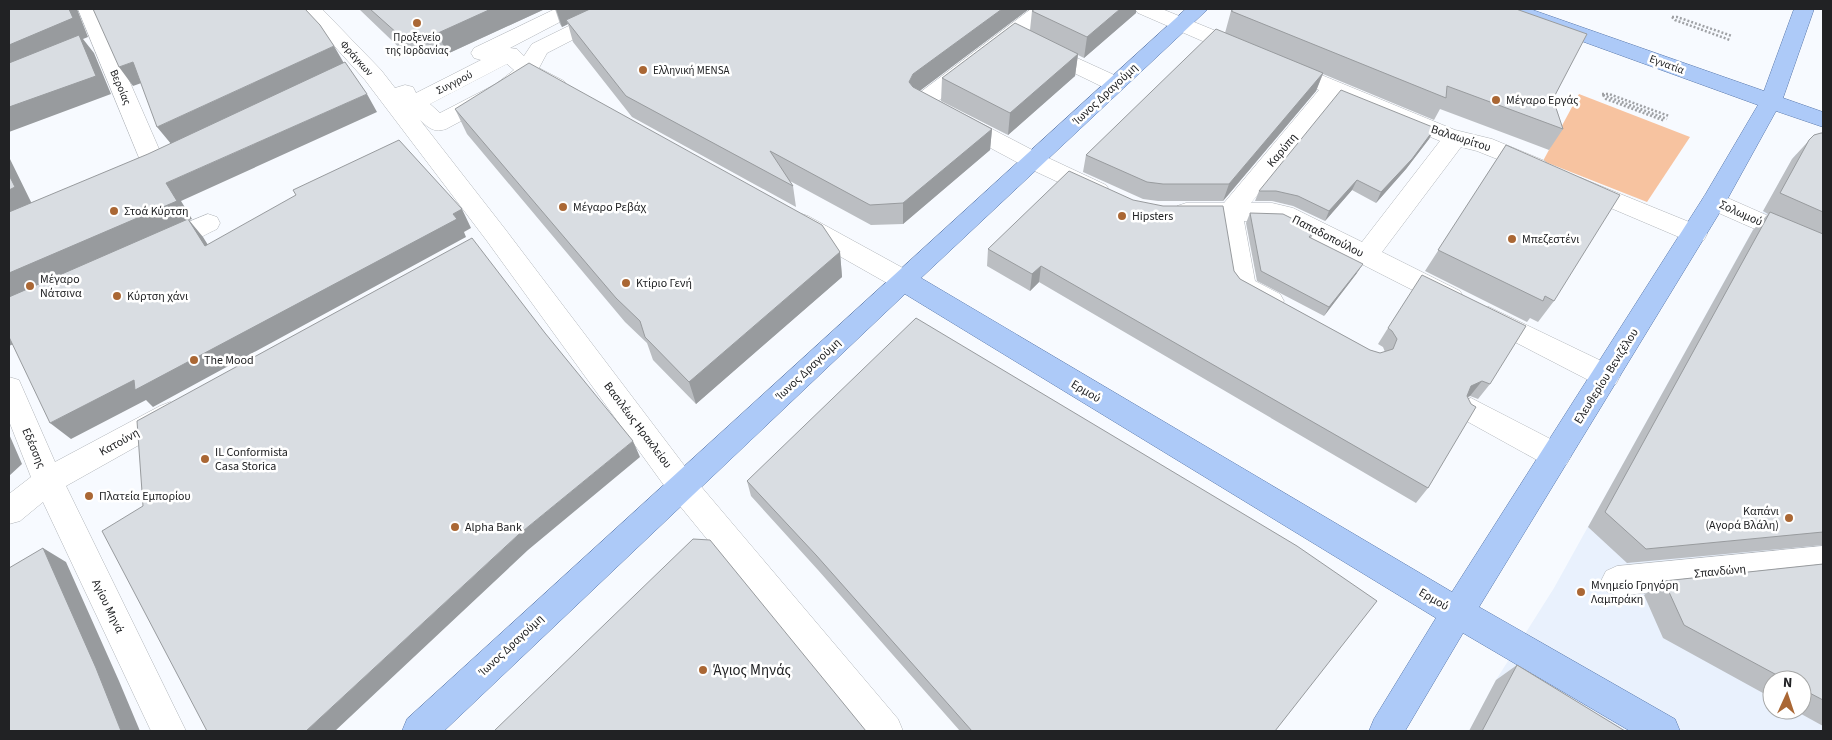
<svg xmlns="http://www.w3.org/2000/svg" width="1832" height="740" font-family="'Source Sans 3',sans-serif">
<rect width="100%" height="100%" fill="#f7faff"/>
<!-- built -->
<path fill="#e9f1fd" fill-rule="evenodd" d="M1796,154L1823,155V731H1469L1496,680L1554,588L1792,159ZM1772,680H1802V710H1772Z"/>
<!-- green -->
<path fill="#f7c3a0" d="M1579,94L1690,137L1647,202L1543,161Z"/>
<g fill="none" stroke-linecap="round" stroke-linejoin="round">
<!-- minor casing -->
<g stroke="#b1b5ba" stroke-width="1">
<path id="minor" d="M78,9H98L166,165L162,171L154,173L146,171L142,165Z
M301,9H322L381,70L395,88L405,85L413,87L416,93L481,60L474,58L471,53L474,48L555,9H580L577,13L510,48L517,49L524,56L532,44L603,9H628L625,13L547,53L539,68L564,81L567,86L564,91C550,95 540,87 529,80L512,94L446,129C434,133 429,128 420,120L505,229L693,477L898,719L903,731H864L671,495L487,241L365,80ZM507,64L514,70L496,84L440,113L430,104Z
M1031,9H1054L1051,13L938,101L1042,155L1106,185L1110,191L1106,197L1098,199L1090,197L1026,167L914,107L911,102L914,97Z
M1135,9H1162L1253,46L1256,51L1253,56L1245,58L1237,56L1138,13Z
M1042,42L1123,79L1126,84L1123,89L1115,91L1107,89L1035,54L1031,49L1035,44Z
M1285,60L1455,130L1492,139L1545,161L1549,167L1545,173L1537,175L1477,151L1461,147L1382,252L1460,291L1464,298L1460,305L1451,308L1442,305L1279,222L1244,221L1255,281L1280,294L1284,301L1280,308L1271,311L1234,294L1230,287L1219,221H1186L1177,218L1174,212L1177,206L1186,203H1224L1319,90L1277,72L1274,67L1277,62ZM1337,97L1440,141L1362,242L1293,208L1272,203H1251Z
M1581,178L1704,228L1707,234L1704,240L1695,243L1686,240L1573,192L1569,186L1573,180Z
M1714,192L1823,240V259L1705,207L1702,201L1705,195Z
M799,213L808,216L912,273L916,280L912,287L903,290L894,287L790,228L787,222L790,216Z
M208,214L217,217L220,223L217,229C199,237 173,255 154,250L151,243L154,236Z
M1489,307L1616,368L1620,376L1616,384L1606,387L1596,384L1480,324L1476,317L1480,310Z
M9,377L19,380L55,462L160,406L170,402L180,406L184,414L180,422L66,486L186,731H151L43,502L20,521L9,524V494L31,477L9,421Z
M1471,398L1566,447L1571,456L1566,465L1556,469L1546,465L1461,418L1457,410L1461,402Z
M1823,546V574L1617,596L1606,591L1601,581L1606,571L1617,566Z"/>
</g>
<!-- major casing -->
<g stroke="#5978ab" stroke-width="1">
<path id="major" d="M1186,9H1208L921,278L1452,592L1705,195L1758,105L1504,13L1501,9H1530L1764,91L1794,9H1814L1783,98L1823,112V127L1776,111L1723,207L1479,607L1675,719L1680,731H1630L1463,633L1405,731H1369L1374,719L1436,618L905,294L444,731H402L407,719Z"/>
</g>
<!-- path -->
<path stroke="#9fa1a5" stroke-width="2.5" stroke-dasharray="2 2" stroke-linecap="butt" d="M1672,17H1677L1732,36
M1672,17L1675,20L1730,40
M1602,94H1609L1669,116
M1603,95L1606,99L1665,121
M1603,95L1667,119"/>
<!-- minor -->
<use href="#minor" fill="#fff" fill-rule="evenodd"/>
<!-- major -->
<use href="#major" fill="#adcaf8" fill-rule="evenodd"/>
</g>
<!-- wall -->
<path fill="#bbbec2" d="M359,9H545L447,54L408,56Z
M555,9H1029L919,91L992,129L990,150L903,224L871,225L790,181L793,186L796,207L632,117L573,42L568,24L562,27L560,24Z
M1032,11L1136,13L1084,58L1078,55L1075,76L1008,135L941,101L942,78L1030,30Z
M1231,11L1553,99L1563,129L1549,150L1440,109L1434,120L1323,74L1316,91L1223,201H1158L1143,199L1083,172L1086,155L1225,33Z
M455,109L840,252L842,277L696,404L653,360L647,343L625,322L467,134Z
M1435,128L1429,139L1406,169L1376,203L1352,190L1325,221L1293,206L1272,201H1255L1259,191Z
M1823,133V545L1627,563L1588,527L1753,230L1768,214L1763,211L1792,159L1814,135Z
M1506,145L1554,301L1538,322L1530,318L1527,322L1425,271Z
M1250,213L1315,230L1311,238L1357,273L1324,316L1257,281L1246,223Z
M988,249L1234,271L1240,279L1370,350L1380,353L1385,352L1383,347L1378,344L1388,328L1490,384L1478,399L1470,396L1468,397L1428,488L1416,503L1039,282L1030,291L987,266Z
M747,481L1275,731H960L818,570L751,496Z
M1823,564V726L1794,710H1802V680H1772V698L1663,638L1644,595L1664,581Z
M1517,665L1625,731H1469L1496,680Z"/>
<!-- shaded-wall -->
<path fill="#989b9e" d="M69,9H77L88,37L83,39L94,53L111,94L9,132V45Z
M491,9H545L447,54L438,33Z
M556,9H599L566,20L568,24L562,27Z
M1002,9H1029L913,96L909,82L913,74Z
M1120,9H1136V13L1084,58L1087,37Z
M334,46L345,65L172,145L157,127Z
M1078,54L1075,76L1008,135L1010,113Z
M133,62L147,81L133,86L119,67Z
M1323,73L1316,91L1223,201L1229,184Z
M367,94L377,112L181,201L192,219L189,220L203,237L220,264L9,299V273L166,183Z
M1435,128L1429,139L1406,169L1376,203L1381,192Z
M992,129L990,150L903,224V203Z
M9,157L33,206L9,216Z
M1357,180L1352,190L1325,221L1329,211Z
M462,209L471,228L464,232L466,237L153,407L146,400L71,439L50,423Z
M840,252L842,277L696,404L689,382Z
M1363,264L1357,273L1324,316L1329,307Z
M1041,266L1039,282L1030,291L1032,274Z
M9,328L22,340L9,346Z
M1482,381L1470,396L1459,401L1471,386Z
M9,434L22,464L9,476Z
M633,441L640,457L528,550L335,731H306L518,535Z
M43,548L66,562L119,681L140,731H121Z"/>
<!-- building -->
<path fill="#d9dde2" stroke="#989b9e" d="M9,9H69L73,18L9,45Z
M93,9H305L320,25L334,46L157,127L133,62L119,67Z
M370,9H491L438,33L398,34Z
M590,9H1002L913,74L909,82L913,87L992,129L903,203L870,205L770,151L793,186L626,96L566,20Z
M1035,9H1120L1087,37L1032,11Z
M1234,9H1516L1587,34L1553,99L1563,129L1447,86L1446,98L1231,11Z
M1015,23L1078,54L1010,113L942,78Z
M1216,29L1323,73L1229,184H1163L1147,182L1086,155Z
M79,35L96,76L9,107V63Z
M345,62L367,94L166,183L177,201L9,273V212L148,154Z
M529,63L822,225L840,252L689,382L645,337L640,321L616,298L455,109Z
M1341,90L1435,128L1412,159L1381,192L1357,180L1329,211L1298,196L1276,191H1259Z
M1821,133H1823V212L1780,193L1809,140L1814,135Z
M399,140L462,209L453,214L457,219L135,390L134,380L50,423L9,337V297L188,219L205,246L296,195L293,190Z
M1506,145L1620,195L1554,301L1545,296L1543,301L1438,250Z
M1069,171L1133,200L1163,206H1223L1234,271L1240,279L1370,350L1380,353L1393,349L1397,339L1392,331L1388,328L1422,275L1526,326L1490,384L1482,381L1471,386L1467,396L1471,404L1476,407L1428,488L1041,266L1032,274L988,249Z
M9,175L15,187L9,190Z
M1770,212L1823,234V532L1646,549L1605,512Z
M1250,213L1283,214L1315,230L1309,237L1363,264L1329,307L1261,271Z
M472,238L545,333L633,441L518,535L306,731H207L102,531L143,506L137,421Z
M916,318L1297,546L1377,601L1275,731H972L816,555L747,481Z
M693,539L710,540L866,731H494Z
M43,548L96,668L121,731H9V568Z
M1823,564V700L1802,689V680H1786L1684,625L1664,581Z
M1517,665L1625,731H1482Z"/>
<!-- markers -->
<g fill="#aa6734" stroke="#fff" stroke-width="2">
<circle cx="417" cy="23" r="5"/>
<circle cx="643" cy="70" r="5"/>
<circle cx="1496" cy="100" r="5"/>
<circle cx="563" cy="207" r="5"/>
<circle cx="114" cy="211" r="5"/>
<circle cx="1122" cy="216" r="5"/>
<circle cx="1512" cy="239" r="5"/>
<circle cx="626" cy="283" r="5"/>
<circle cx="30" cy="286" r="5"/>
<circle cx="117" cy="296" r="5"/>
<circle cx="194" cy="360" r="5"/>
<circle cx="205" cy="459" r="5"/>
<circle cx="89" cy="496" r="5"/>
<circle cx="1789" cy="518" r="5"/>
<circle cx="455" cy="527" r="5"/>
<circle cx="1581" cy="592" r="5"/>
<circle cx="703" cy="670" r="5"/>
</g>
<g text-anchor="middle" stroke-width="5" stroke-linejoin="round" paint-order="stroke">
<!-- far-poi labels -->
<g font-size="11" fill="#212224" stroke="#fff">
<text x="417" y="41">Προξενείο<tspan x="417" dy="13">της Ιορδανίας</tspan></text>
<text x="653" y="74" text-anchor="start">Ελληνική MENSA</text>
</g>
<!-- far-street labels -->
<g font-size="11" fill="#212224" stroke="#fff">
<text transform="translate(357 58) rotate(48)" y="4">Φράγκων</text>
<text transform="translate(1667 64) rotate(20)" y="4">Εγνατία</text>
<text transform="translate(454 82) rotate(-27)" y="4">Συγγρού</text>
<text transform="translate(121 87) rotate(67)" y="4">Βεροίας</text>
</g>
<!-- street labels -->
<g font-size="12" fill="#212224" stroke="#fff">
<text transform="translate(1105 94) rotate(-43)" y="4">Ίωνος Δραγούμη</text>
<text transform="translate(1461 138) rotate(18)" y="4">Βαλαωρίτου</text>
<text transform="translate(1282 150) rotate(-50)" y="4">Καρύπη</text>
<text transform="translate(1741 213) rotate(24)" y="4">Σολωμού</text>
<text transform="translate(1328 236) rotate(27)" y="4">Παπαδοπούλου</text>
<text transform="translate(808 369) rotate(-43)" y="4">Ίωνος Δραγούμη</text>
<text transform="translate(1606 376) rotate(-58)" y="4">Ελευθερίου Βενιζέλου</text>
<text transform="translate(1086 391) rotate(31)" y="4">Ερμού</text>
<text transform="translate(638 425) rotate(53)" y="4">Βασιλέως Ηρακλείου</text>
<text transform="translate(119 442) rotate(-29)" y="4">Κατούνη</text>
<text transform="translate(34 448) rotate(67)" y="4">Εδέσσης</text>
<text transform="translate(1720 571) rotate(-6)" y="4">Σπανδώνη</text>
<text transform="translate(1434 599) rotate(30)" y="4">Ερμού</text>
<text transform="translate(108 606) rotate(64)" y="4">Αγίου Μηνά</text>
<text transform="translate(511 645) rotate(-43)" y="4">Ίωνος Δραγούμη</text>
</g>
<!-- poi labels -->
<g font-size="12" fill="#212224" stroke="#fff" text-anchor="start">
<text x="1506" y="104">Μέγαρο Εργάς</text>
<text x="573" y="211">Μέγαρο Ρεβάχ</text>
<text x="124" y="215">Στοά Κύρτση</text>
<text x="1132" y="220">Hipsters</text>
<text x="1522" y="243">Μπεζεστένι</text>
<text x="40" y="283">Μέγαρο<tspan x="40" dy="14">Νάτσινα</tspan></text>
<text x="636" y="287">Κτίριο Γενή</text>
<text x="127" y="300">Κύρτση χάνι</text>
<text x="204" y="364">The Mood</text>
<text x="215" y="456">IL Conformista<tspan x="215" dy="14">Casa Storica</tspan></text>
<text x="99" y="500">Πλατεία Εμπορίου</text>
<text x="1779" y="515" text-anchor="end">Καπάνι<tspan x="1779" dy="14">(Αγορά Βλάλη)</tspan></text>
<text x="465" y="531">Alpha Bank</text>
<text x="1591" y="589">Μνημείο Γρηγόρη<tspan x="1591" dy="14">Λαμπράκη</tspan></text>
</g>
<!-- near-poi labels -->
<g font-size="15" fill="#212224" stroke="#fff" text-anchor="start">
<text x="713" y="675">Άγιος Μηνάς</text>
</g>
</g>
<!-- border -->
<rect width="1832" height="740" fill="none" stroke="#212224" stroke-width="20"/>
<!-- north arrow -->
<g transform="translate(1787 695) rotate(3)"><circle r="24" fill="#ffffff" stroke="#a6a7a7"/>
<path d="M0-4L9 19L0 12L-9 19Z" fill="#aa6734"/>
<text y="-8" font-size="14" font-weight="bold" text-anchor="middle" fill="#212224">N</text>
</g>
</svg>
